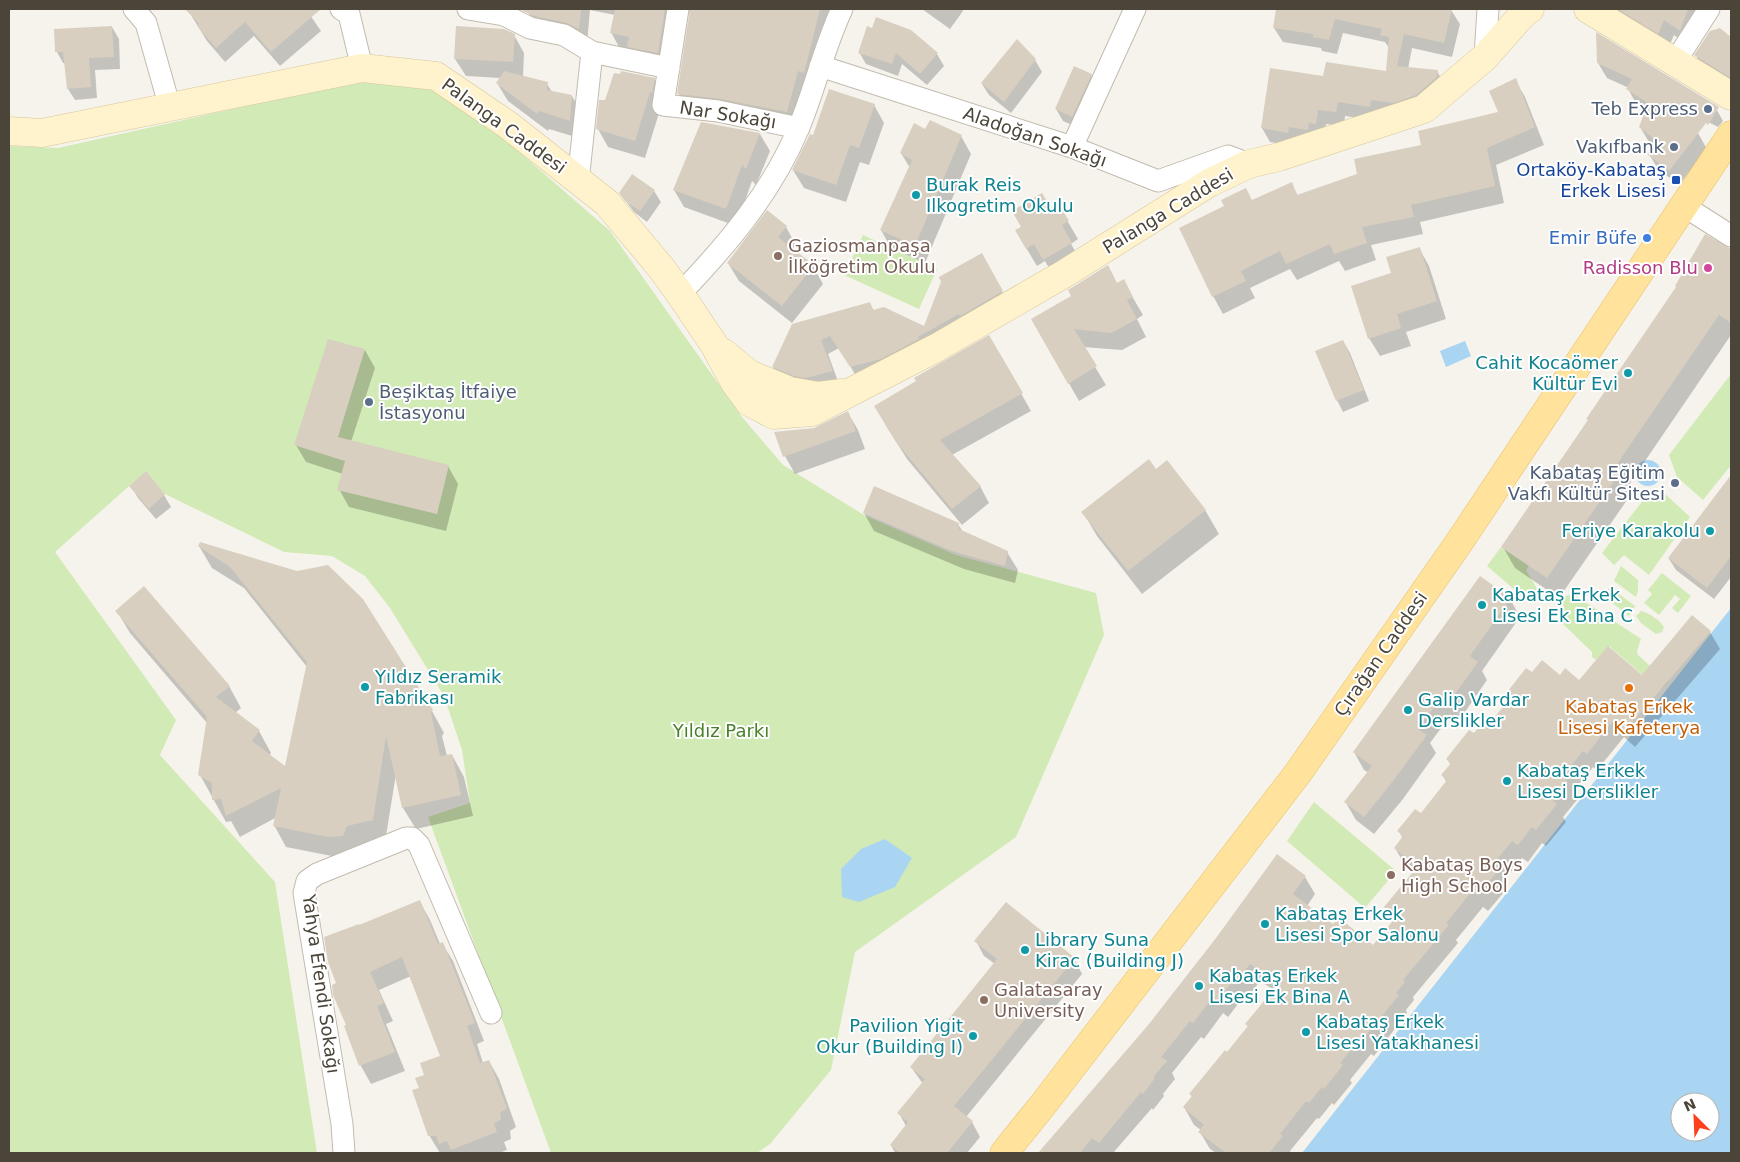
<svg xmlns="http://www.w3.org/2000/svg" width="1740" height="1162" font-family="'DejaVu Sans',sans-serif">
<rect width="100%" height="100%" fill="#f6f3ec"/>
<!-- green -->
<path fill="#d2eab5" d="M403,80L433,91L486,123L610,231L742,417L783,465L864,515L956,555L1096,593L1104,635L1016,837L855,952L831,1070L770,1144L757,1153H551L428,817L470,803L462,750L444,696L390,608L365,576L332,556L284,552L165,494L146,471L55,552L176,720L160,755L275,882L317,1153H9V146L58,148L358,81Z
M863,235L937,269L919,309L844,275Z
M1731,374V465L1703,500L1677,477L1669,455Z
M1663,492L1690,517L1649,575L1624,555L1614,565L1602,553L1648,494Z
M1501,547L1529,566L1526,570L1539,592L1529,602L1487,566Z
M1621,566L1638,580V591L1636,597L1614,581Z
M1662,573L1691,596L1678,613L1672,608L1680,599L1675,595L1659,615L1644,603L1652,594L1648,590Z
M1610,587L1635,606L1629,616L1606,598L1605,593Z
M1571,595L1576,596L1641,639L1637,651L1638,655L1668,682L1660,690L1609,646L1596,660L1592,657V652L1563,624L1561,618L1563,610L1557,606L1565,596Z
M1641,611C1649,613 1660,620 1664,627L1662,632L1656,634L1641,623L1636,616Z
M1314,802L1396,871L1365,908L1287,841Z"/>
<!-- water -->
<path fill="#a9d4f2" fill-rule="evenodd" d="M1465,341L1471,356L1446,367L1440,351Z
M1635 473a13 13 0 1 1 26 0a13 13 0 1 1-26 0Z
M1731,608V1153H1302ZM1680,1102H1710V1132H1680Z
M885,839L912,858L895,887L859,902L842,897L841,869L861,849Z"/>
<!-- shadow -->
<path fill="#0003" d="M185,9H306L321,31L280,66L254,36L225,62L207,41L191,15Z
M529,9H832L795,126L687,108L679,94L692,12L682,11L666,67L630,49L619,47L611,32L615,15L590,10L587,43L537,27L528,12Z
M922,9H962L963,11L950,29Z
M1278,9L1451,10L1460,24L1452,57L1412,48L1408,69L1437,71L1445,86L1378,121L1345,116L1344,126L1326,124L1324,137L1296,146L1270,142L1262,128L1324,78L1387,73L1389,48L1385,42L1343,33L1337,54L1322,51L1321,48L1283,42L1274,28Z
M1605,9H1703L1689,46L1674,35L1668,49Z
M112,27L119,39L120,69L95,70L97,98L75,100L68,89L66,63H63L57,52Z
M873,29L910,31L937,54L944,66L927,85L902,64L898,76L866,64L859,52Z
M514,35L524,53L523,77L547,84L552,92L572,96L582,114L579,138L549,129L548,131L508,101L497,83L500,78L466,76L455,59Z
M1706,38L1731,59V85L1702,67L1696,55Z
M1017,41L1035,60L1042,72L1011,113L989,95L982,84Z
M1598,63L1714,105L1723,121L1718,127L1685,110L1707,149L1679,185L1658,169L1649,154L1655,146L1649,142L1640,127L1646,111L1637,105L1628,89L1629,88L1607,78Z
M1091,75L1098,86L1079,128L1063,121L1056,109Z
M654,79L664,97L645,158L608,147L598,129Z
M1515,80L1525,97L1544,145L1496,165L1504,203L1420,222L1423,234L1371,245L1376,260L1345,271L1339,261L1297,280L1290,269L1250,288L1255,298L1223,314L1213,296L1252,201L1291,184L1298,196L1358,174L1500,113Z
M874,105L884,123L869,165L860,162L846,202L804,188L793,170L814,136Z
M926,130L961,136L971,154L925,263L891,248L881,230L910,168L901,153Z
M760,134L770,151L756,185L752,181L736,226L684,207L674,190Z
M654,191L661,202L647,222L634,212L620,193Z
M1058,205L1078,239L1071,244L1081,261L1054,277L1045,261L1037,266L1016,231Z
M786,227L796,245L792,250L813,266L823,284L792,323L739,281L728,263Z
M1705,236L1731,252V335L1630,483L1634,490L1559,598L1515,568L1503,547L1677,288Z
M1419,248L1429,266L1446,319L1406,332L1411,346L1380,356L1369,338L1392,274Z
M982,255L1009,305L858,379L839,348L828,354L839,384L781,380L773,367L870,304L874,311L924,327Z
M1123,281L1143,315L1137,319L1146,337L1122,350L1083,347L1106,385L1079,401L1033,320L1073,297L1117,284Z
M989,337L1031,411L952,455L980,486L989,503L962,525L907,459L885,424Z
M1343,341L1350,353L1369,401L1343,412L1337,400Z
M365,350L375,368L351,442L448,466L458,484L446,531L349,507L339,489L343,474L306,462L296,445Z
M848,413L858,430L865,449L795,474L785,456L814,429Z
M1156,470L1205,510L1219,534L1142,594L1097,536L1083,512Z
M146,473L164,495L171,507L156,519L138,498L131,486Z
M1731,477V577L1714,599L1676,570L1669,559Z
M864,513L958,524L963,532L1007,552L1018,570L1015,583L964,569L874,531Z
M201,543L432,711L444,733L442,736L447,756L452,755L464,777L473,816L416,829L403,808L396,774L385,842L342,858L286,847L274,825L275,818L240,837L231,821L226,822L200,775L207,723L130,633L117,611L229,686L241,708L235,713L259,731L271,753L269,756L286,768L307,667L244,588L212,568L199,546Z
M1510,599L1520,617L1482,671L1487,680L1458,722L1450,716L1430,743L1436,753L1403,799L1374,834L1356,820L1346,803L1369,773L1364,770L1354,752Z
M1710,632L1720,649L1635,747L1624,737L1597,770L1593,767L1572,793L1577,800L1563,817L1566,822L1546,846L1542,843L1528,862L1522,858L1501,884L1505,891L1488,911L1483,907L1456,940L1458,943L1413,997L1414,1000L1406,1010L1407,1013L1374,1056L1371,1054L1350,1080L1352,1083L1334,1105L1332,1103L1319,1119L1317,1118L1290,1151L1291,1153H1216L1210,1149L1200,1132L1201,1130L1194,1125L1184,1107L1192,1097L1191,1094L1227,1054L1248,1027L1246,1024L1274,990L1260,981L1245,1001L1242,999L1228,1017L1223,1013L1204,1039L1201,1037L1172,1073L1175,1079L1163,1094L1164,1096L1153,1110L1152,1108L1113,1153H1040L1150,1025L1216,939L1277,856L1305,877L1315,894L1307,906L1333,926L1373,946L1394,921L1386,907L1414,873L1405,865L1395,848L1403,839L1399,831L1421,815L1447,783L1443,776L1451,765L1447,759L1474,735L1487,728L1513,697L1509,691L1532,674L1561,676L1580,682L1642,677Z
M420,902L430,920L440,944L442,943L453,961L484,1041L477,1044L483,1063L489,1061L499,1079L516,1127L510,1131L511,1139L504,1142L507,1150L499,1153H440L429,1135L420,1088L441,1056L411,976L379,990L393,1021L386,1024L405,1071L371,1084L361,1066L345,1026L348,1025L338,983Z
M976,941L1074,959L1082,974L966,1117L972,1122L980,1137L967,1153H895L891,1145L906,1126L899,1113L923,1084L911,1067L995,964L984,956Z"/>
<!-- building -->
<path fill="#d8cfc1" d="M186,9H321L271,52L245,22L216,48L197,26L199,24Z
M519,9H581L579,29L567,23L534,16Z
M615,9H665L658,53L627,47L629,37L610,33Z
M690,9H820L804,73L798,71L787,112L721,99L677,94Z
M1276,9H1452L1444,43L1404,34L1397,66L1438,70L1437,77L1416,95L1394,103L1371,100L1370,107L1338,102L1336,112L1318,110L1316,124L1309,123L1308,130L1289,127L1288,133L1261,128L1270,68L1323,76L1326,62L1386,71L1389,37L1380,35L1382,29L1335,19L1329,40L1313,37V34L1273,28Z
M1618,9H1688L1680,31L1664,20L1658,34Z
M876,17L911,30L938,53L920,74L896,53L892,64L858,53L867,26L872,28Z
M112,26L114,57L89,58L91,87L67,89L63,52H55L54,29Z
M456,26L504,29L515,34L513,62L454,59Z
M1720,28L1731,37V78L1694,55L1710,31Z
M1596,32L1719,107L1708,125L1706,123L1669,171L1647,154L1657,141L1639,127L1648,103L1626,89L1632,79L1597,63Z
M1017,39L1036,59L1004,102L981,83Z
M1074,66L1092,74L1072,117L1055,109Z
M504,71L548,82L547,90L572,95L570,121L539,111L537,114L496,83Z
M621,71L655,78L652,93L650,92L635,141L596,129L599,100H605L614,73L620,74Z
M1516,78L1535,127L1487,148L1495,186L1411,205L1414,217L1362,227L1367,243L1334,254L1330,244L1286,264L1280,251L1241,271L1246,281L1212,297L1179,228L1224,206L1221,200L1246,188L1252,200L1292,182L1297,195L1357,174L1354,159L1421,145L1418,131L1498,112L1489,91Z
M829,89L875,104L859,148L850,145L836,185L792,170L810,134L813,135Z
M930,120L962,135L915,246L880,230L912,160L900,153L914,123L925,129Z
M701,122L760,133L746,169L742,165L726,209L673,190Z
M632,174L655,190L640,211L625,201L619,193Z
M1042,193L1051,208L1059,204L1069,221L1062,225L1072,243L1043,260L1034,244L1026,249L1015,230L1021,227L1012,211Z
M767,210L787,226L778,237L814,265L782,306L727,263Z
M1705,234L1731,249V323L1719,315L1617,464L1623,468L1547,578L1501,547L1588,420L1586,419L1676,287L1675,286Z
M1420,247L1437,301L1397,314L1401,328L1368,339L1351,286L1391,273L1386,257Z
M982,253L1003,291L960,316L959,314L918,337L919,339L881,359L850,367L830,336L821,340L833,371L806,378L794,376L772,367L792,324L870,302L873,310L884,307L924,326L941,282L939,277Z
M1108,265L1117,283L1124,279L1133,297L1127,300L1137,319L1111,333L1074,329L1097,366L1068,384L1031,319L1071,296L1068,290Z
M989,335L1023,393L940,440L981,486L952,509L896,442L874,406L916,381L914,378Z
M328,339L365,349L338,437L449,465L437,514L337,490L345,461L294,445Z
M1343,340L1364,390L1336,401L1315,351Z
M848,411L856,431L783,457L774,432L814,428Z
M1149,459L1156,469L1167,460L1206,510L1128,571L1081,512Z
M146,471L165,494L149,509L129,486Z
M1731,475V556L1707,588L1668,558Z
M874,486L959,523V529L1008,551L1005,566L952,551L863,513Z
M200,542L297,571L328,565L363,599L433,710L431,713L440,756L452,754L461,795L402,808L386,736L373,820L347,826L343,836L328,837L273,826L281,788L226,816L221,799L212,800V783L198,775L207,717L115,611L144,586L230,686L216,697L260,730L252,741L285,766L307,662L230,567L198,546Z
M1480,576L1511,598L1470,656L1478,662L1447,705L1440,699L1418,729L1427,735L1393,781L1364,817L1344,802L1372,766L1353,752Z
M1692,615L1711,631L1625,731L1613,721L1587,754L1583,751L1562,777L1568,782L1553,801L1557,804L1536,830L1532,827L1518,845L1512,841L1490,868L1496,873L1478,895L1473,890L1446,923L1449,925L1403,980L1405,982L1396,993L1399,995L1363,1039L1361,1038L1340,1063L1343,1065L1324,1089L1322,1087L1309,1103L1306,1101L1280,1134L1283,1136L1269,1153H1226L1198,1132L1204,1125L1183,1107L1192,1096L1189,1094L1225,1050L1227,1052L1248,1026L1245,1024L1278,984L1250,964L1235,984L1232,982L1218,1000L1213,997L1193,1023L1190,1021L1161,1057L1167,1061L1153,1077L1155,1078L1143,1094L1141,1092L1099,1143L1092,1138L1080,1153H1038L1149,1024L1216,938L1277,854L1306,876L1293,894L1333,924L1338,917L1373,945L1396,917L1384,907L1417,867L1394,848L1403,836L1397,831L1415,809L1421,813L1447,780L1441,775L1451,763L1446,759L1469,730L1474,733L1482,723L1487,726L1513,695L1508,691L1526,668L1532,672L1542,660L1560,675L1565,668L1579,680L1608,646L1642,675Z
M420,900L438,944L443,942L475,1023L467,1026L480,1063L489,1060L507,1108L500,1113L501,1120L494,1123L497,1132L451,1150L447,1141L439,1144L436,1136H428L412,1090L419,1088L415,1078L424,1075L420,1063L440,1056L402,957L370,972L384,1003L377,1006L395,1052L359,1066L344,1026L346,1025L333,995L332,985L336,983L328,962L324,937L359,924V925Z
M1006,902L1075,958L954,1106L973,1121L947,1153H900L890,1145L908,1122L897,1113L925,1079L910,1067L997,959L974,941Z"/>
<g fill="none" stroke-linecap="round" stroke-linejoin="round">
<!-- street casing -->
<g stroke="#c2bbae" stroke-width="23">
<path id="street" d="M134,9L146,23L170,108
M341,9L349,14L362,68
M468,9L504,15L530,28L564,35L592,52L669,68
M678,9L663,105L718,111L799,128
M1485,57L1488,9
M1675,62L1709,9
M820,66L1072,147L1158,181L1228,156L1249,164
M1072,147L1135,9
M578,181L592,52
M1684,206L1731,236
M680,294C727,245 773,191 799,127C815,89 824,47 842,9
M344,1153L342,1124L304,893L307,881L317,874L406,838H412L419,845L491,1013"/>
</g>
<!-- secondary casing -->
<g stroke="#d6c79b" stroke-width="29">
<path id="secondary" d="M1588,9L1731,96
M9,131L42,133L362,68L436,76L508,125L607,203L662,269L680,294L715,346L735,383L749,402L774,415L812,412L936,348L1064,274L1209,183L1249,164L1279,157L1424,109L1485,57L1524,13L1530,9
M724,353L749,374L790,391L818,396L842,393"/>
</g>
<!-- primary casing -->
<g stroke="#e6c16a" stroke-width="29">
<path id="primary" d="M1004,1153L1042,1106L1298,773L1458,544L1731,135"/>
</g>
<!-- street -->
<use href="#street" stroke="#fff" stroke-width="21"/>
<!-- secondary -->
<use href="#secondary" stroke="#fff3cd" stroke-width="28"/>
<!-- primary -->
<use href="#primary" stroke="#ffe39c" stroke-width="28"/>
</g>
<!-- markers -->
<g fill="#5c6f8a" stroke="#fff" stroke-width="2">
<circle cx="1708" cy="109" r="5"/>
<circle cx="1674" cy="147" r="5"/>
<circle cx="369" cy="402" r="5"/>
<circle cx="1675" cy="483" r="5"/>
</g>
<rect fill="#1a4fb4" stroke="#fff" stroke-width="2" x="1671" y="175" width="10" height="10" rx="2.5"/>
<g fill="#0f9aa8" stroke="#fff" stroke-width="2">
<circle cx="916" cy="195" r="5"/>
<circle cx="1628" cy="373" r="5"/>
<circle cx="1710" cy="531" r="5"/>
<circle cx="1482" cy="605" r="5"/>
<circle cx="365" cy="687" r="5"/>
<circle cx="1408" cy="710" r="5"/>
<circle cx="1507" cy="781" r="5"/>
<circle cx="1265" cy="924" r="5"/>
<circle cx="1025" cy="950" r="5"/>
<circle cx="1199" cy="986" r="5"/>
<circle cx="1306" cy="1032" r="5"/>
<circle cx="973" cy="1036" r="5"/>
</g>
<circle fill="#3f7fe0" stroke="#fff" stroke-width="2" cx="1647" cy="238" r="5"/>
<g fill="#8d6e63" stroke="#fff" stroke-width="2">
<circle cx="778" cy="256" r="5"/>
<circle cx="1391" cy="875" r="5"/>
<circle cx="984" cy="1000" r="5"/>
</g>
<circle fill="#d1479c" stroke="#fff" stroke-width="2" cx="1708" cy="268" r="5"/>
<circle fill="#e8710a" stroke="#fff" stroke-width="2" cx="1629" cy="688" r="5"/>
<g text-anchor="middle" stroke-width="4" stroke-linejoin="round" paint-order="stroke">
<!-- service labels -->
<g font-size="18" fill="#4e5e75" stroke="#fff" text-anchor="end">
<text x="1698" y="115">Teb Express</text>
<text x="1664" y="153">Vakıfbank</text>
<text x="379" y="398" text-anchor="start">Beşiktaş İtfaiye<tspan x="379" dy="21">İstasyonu</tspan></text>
<text x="1665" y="479">Kabataş Eğitim<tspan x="1665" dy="21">Vakfı Kültür Sitesi</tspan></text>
</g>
<!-- street labels -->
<g font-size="18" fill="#4b4439" stroke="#fff">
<text transform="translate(728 115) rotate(9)" y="6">Nar Sokağı</text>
<text transform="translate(504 126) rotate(36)" y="6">Palanga Caddesi</text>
<text transform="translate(1035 137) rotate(19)" y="6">Aladoğan Sokağı</text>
<text transform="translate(1168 211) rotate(-31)" y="6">Palanga Caddesi</text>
<text transform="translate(1381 654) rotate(-55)" y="6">Çırağan Caddesi</text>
<text transform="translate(321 984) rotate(82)" y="6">Yahya Efendi Sokağı</text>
</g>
<!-- transit labels -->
<g font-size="18" fill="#164399" stroke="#fff" text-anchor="end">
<text x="1666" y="176">Ortaköy-Kabataş<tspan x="1666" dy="21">Erkek Lisesi</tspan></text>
</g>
<!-- culture labels -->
<g font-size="18" fill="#0d838f" stroke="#fff" text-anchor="start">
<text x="926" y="191">Burak Reis<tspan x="926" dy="21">Ilkogretim Okulu</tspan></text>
<text x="1618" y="369" text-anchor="end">Cahit Kocaömer<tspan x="1618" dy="21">Kültür Evi</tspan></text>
<text x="1700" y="537" text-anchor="end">Feriye Karakolu</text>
<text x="1492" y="601">Kabataş Erkek<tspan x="1492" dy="21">Lisesi Ek Bina C</tspan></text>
<text x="375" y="683">Yıldız Seramik<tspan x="375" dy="21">Fabrikası</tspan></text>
<text x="1418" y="706">Galip Vardar<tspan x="1418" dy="21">Derslikler</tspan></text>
<text x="1517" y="777">Kabataş Erkek<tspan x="1517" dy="21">Lisesi Derslikler</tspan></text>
<text x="1275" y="920">Kabataş Erkek<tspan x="1275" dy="21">Lisesi Spor Salonu</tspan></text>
<text x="1035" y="946">Library Suna<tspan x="1035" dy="21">Kirac (Building J)</tspan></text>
<text x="1209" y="982">Kabataş Erkek<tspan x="1209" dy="21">Lisesi Ek Bina A</tspan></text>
<text x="1316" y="1028">Kabataş Erkek<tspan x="1316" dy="21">Lisesi Yatakhanesi</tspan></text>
<text x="963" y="1032" text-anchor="end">Pavilion Yigit<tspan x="963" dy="21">Okur (Building I)</tspan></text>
</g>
<!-- shop labels -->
<g font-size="18" fill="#366cbe" stroke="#fff" text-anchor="end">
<text x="1637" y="244">Emir Büfe</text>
</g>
<!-- education labels -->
<g font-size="18" fill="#785e54" stroke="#fff" text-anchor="start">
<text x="788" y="252">Gaziosmanpaşa<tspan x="788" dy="21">İlköğretim Okulu</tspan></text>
<text x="1401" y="871">Kabataş Boys<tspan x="1401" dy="21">High School</tspan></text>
<text x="994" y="996">Galatasaray<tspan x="994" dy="21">University</tspan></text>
</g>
<!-- hotel labels -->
<g font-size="18" fill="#b23c85" stroke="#fff" text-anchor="end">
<text x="1698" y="274">Radisson Blu</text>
</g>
<!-- food labels -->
<g font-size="18" fill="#c56008" stroke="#fff">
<text x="1629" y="713">Kabataş Erkek<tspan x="1629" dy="21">Lisesi Kafeterya</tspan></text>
</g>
<!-- park labels -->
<g font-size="18" fill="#4a7f2a" stroke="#fff">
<text x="721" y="737">Yıldız Parkı</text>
</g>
</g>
<!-- border -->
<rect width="1740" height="1162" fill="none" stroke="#4b4439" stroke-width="20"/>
<!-- north arrow -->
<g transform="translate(1695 1117) rotate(336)"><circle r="24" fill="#ffffff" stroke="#b7b4b0"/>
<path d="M0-4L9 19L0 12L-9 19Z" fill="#fc3f1d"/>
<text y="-8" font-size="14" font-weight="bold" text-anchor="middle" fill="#4b4439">N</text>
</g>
</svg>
